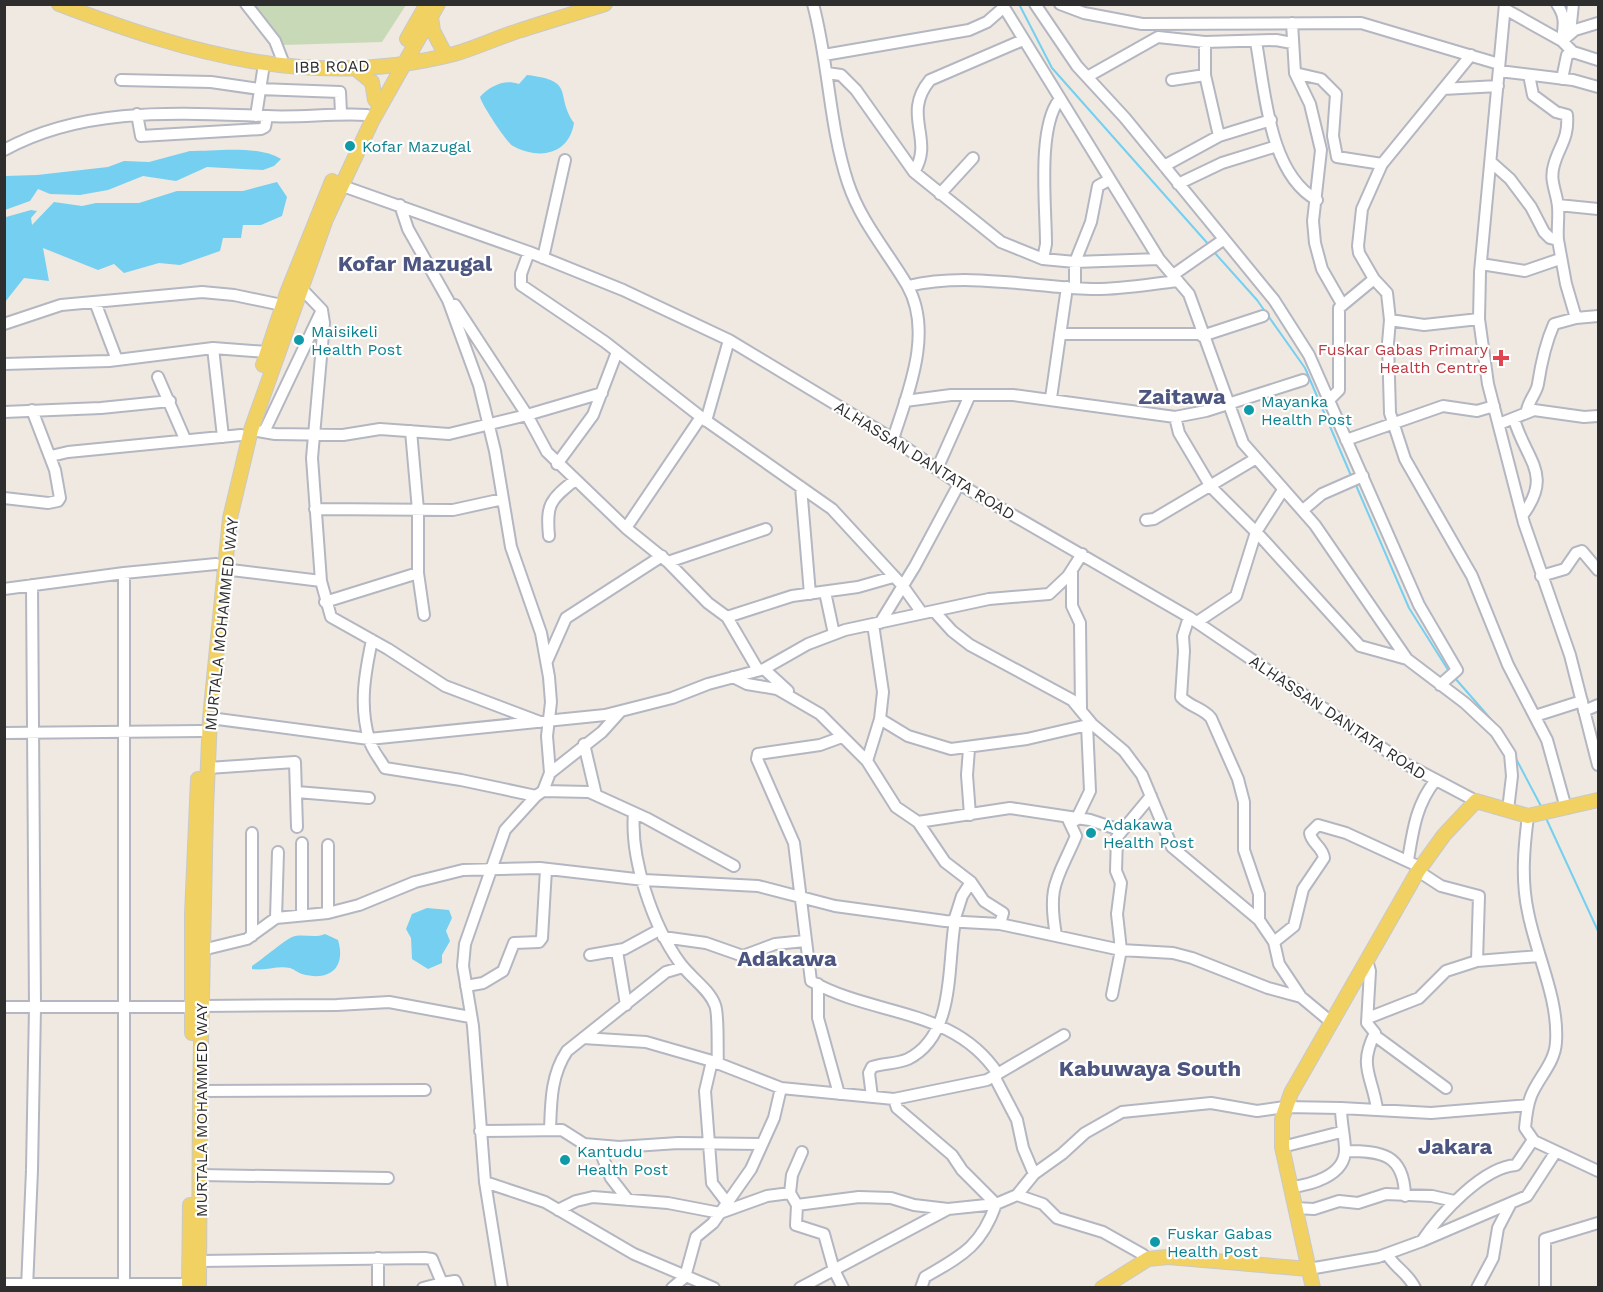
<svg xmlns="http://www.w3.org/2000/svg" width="1603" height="1292" font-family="'Work Sans',sans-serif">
<rect width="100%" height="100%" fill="#efe9e1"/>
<!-- cemetery -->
<path fill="#c8d9b8" d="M252,5H406L382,42L283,45Z"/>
<!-- water -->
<path fill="#75cff0" d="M527,75C577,81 554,94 574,123C569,155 539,160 513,146C507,143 482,105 480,97C490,86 504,79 519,84Z
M190,151C215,151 260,145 281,159L274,166L263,170L207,167L176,181L143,176L108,190L80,195L50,194L38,189L30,201L5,210V176L37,175L108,167L124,161L149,162Z
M277,182L287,197L282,216L261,225H243L241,238H223L220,251L180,265L159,263L124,273L114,264L98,270L43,248L49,281L24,278L5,302L6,217L31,210L37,211L31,218L32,225L54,202L82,206L96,203H139L177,191H243Z
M427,908L449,910L452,918L446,931L450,941L442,955V963L428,969L412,959L411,938L406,929L412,914Z
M325,934L338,940C346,967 331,982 302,974C298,973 294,969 290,968C279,965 264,971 252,969V966C260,961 285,940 292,937C303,933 314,939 325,934Z"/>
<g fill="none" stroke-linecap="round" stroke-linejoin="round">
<!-- stream -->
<path stroke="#75cff0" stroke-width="2" d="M1019,4L1052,68L1209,245
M1214,252L1257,300L1305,368L1352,478
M1355,483L1409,608L1450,673
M1454,677L1496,725
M1503,734L1542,808
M1545,816L1598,931"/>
<!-- minor casing -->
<g stroke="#b4b7c1" stroke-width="14">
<path id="minor" d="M246,4L275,41L282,59
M813,4C829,63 829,126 848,183C861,222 887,251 907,285C934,332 908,392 893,439
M1002,4L1159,259L1189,294L1243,443L1315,525L1407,659L1465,703L1496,732L1510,754L1512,776L1508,810
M1035,4L1077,66L1125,118L1274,300L1309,355L1419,605L1457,670L1440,685
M1060,4L1084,13L1142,24L1361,23L1499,64
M1505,4L1480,272L1479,319L1488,384L1524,523L1570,655L1598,765
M1557,4C1566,17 1564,25 1562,40
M1505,9L1562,41L1573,52L1598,60
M1292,23L1295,73L1310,104L1321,150L1313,221L1315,243L1322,269L1342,304
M1570,33L1573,4
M1562,41L1575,30L1598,23
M1205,42V75L1219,136
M1256,42C1265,91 1269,174 1317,200
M824,55L969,30L987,22L1003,8
M1471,55L1382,164L1362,209L1358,246L1359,253L1374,279L1387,293L1390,320L1388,343L1390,413L1405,459L1472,576L1508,665L1547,740L1566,808
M1499,71L1573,80L1598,87
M827,73L841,75L856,90L914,172L1001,242L1043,259L1075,262L1159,259
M1295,73L1321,79L1336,94L1333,136L1337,157L1382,164
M1529,75L1533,95L1556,112L1567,115C1569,139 1559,146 1554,165C1549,181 1557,192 1558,207C1559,217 1557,229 1558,240
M1087,77L1158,37L1205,42L1276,40L1292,43
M1562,79L1567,55L1573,52
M121,80L211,82L259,89L340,92L341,113
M1172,80L1205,75
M1443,89L1498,86
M137,114L141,136L261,129L265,127L267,116
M256,116L264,64
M4,150C84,106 178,113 266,116C299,118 333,113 367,115
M1492,163L1510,179L1531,207L1544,232L1550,238L1558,240L1566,284L1576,318
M1164,166L1219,136L1271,120
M914,172C935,139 901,115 930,80L1023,40
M337,184L529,252L623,290L729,340L893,439L959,484L1189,617L1406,764L1476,801
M1178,184L1222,163L1277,146
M940,194L973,158
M400,205L408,229L448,300L479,385L495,451L511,547L541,633L549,677L551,702L547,736L550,773L543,791L536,796L505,830L465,944L463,966L473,1026L485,1182L502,1288
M1558,205L1598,209
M529,252L521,274V285L605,342L701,417L832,509L902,585L922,613
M543,258L565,160
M1043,259L1046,244C1046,206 1037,129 1059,100
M1481,264L1525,271L1560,259
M1173,275L1223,240
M908,286C967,272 1032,287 1091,289C1119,290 1150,284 1178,281
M300,287L322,310L324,323L312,458L321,581L331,617L388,649L445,686L540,722
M1075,288V262L1091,222L1098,186L1109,180
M95,302L117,360
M455,305L527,415L547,452L626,528L668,562L708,603L727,617L758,670
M1390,320L1424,325L1479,319
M4,324L61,305L202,292L234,295L282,305
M1060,334H1201
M1202,336L1263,316
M213,348L223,437
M4,364L109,361L213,348L267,352
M158,377L185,439
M1051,398L1067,287
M1329,400L1339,390V308L1374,279
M905,401L951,395H1013L1175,417L1206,411L1303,380
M1527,410C1529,400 1537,392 1538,384C1541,364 1546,342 1554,324L1576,318L1598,316
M4,412L101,408L170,401
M1175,417L1179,433L1211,487L1260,536L1360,646L1407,659
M1514,419C1526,461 1554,474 1522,516
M706,421L729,340
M1499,424L1534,410L1584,417L1598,416
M251,430L275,434L343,435L380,429L449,434L527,415L602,393
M264,432L322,310
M1346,440L1443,406L1477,411L1494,406
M51,456L68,452L241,435
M557,464L593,415L617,352
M937,469L970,395
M801,487L810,594
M4,498L48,503L58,501L60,498L55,470L32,410
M315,509L453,510L503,499
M1303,510L1322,494L1363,476
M1146,520L1154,519L1255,459
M626,528L701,417
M549,536C546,504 550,500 575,480
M668,562L766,529
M223,569L321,581
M1072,570V606L1080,623L1081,709
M418,573L424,615
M1541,576L1565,569L1576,553L1582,551L1598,570
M4,589L124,573L216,564
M825,592L834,634
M325,602L418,573V510L411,431
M934,611L952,631L970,645L1072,700L1092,724L1124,751L1142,775L1172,847L1259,920L1274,942L1279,964L1301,997
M727,617L792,596L858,587L893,577
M1189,617L1183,636L1184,651L1181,697C1190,707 1203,708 1211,718L1238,779L1244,802V850L1259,894V920
M1197,622L1236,596L1256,532L1283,490
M880,623L915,566L959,484
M372,640C365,673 359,705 369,739C371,749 380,759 385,768L461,780L536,796
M547,661L566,618L662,556
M764,669L788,691
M733,677L747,684L777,689L820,714L867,761L896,807L918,822L945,862L971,882L984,901L1003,913L1000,924
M1584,711L1598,705
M1535,716L1582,701
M210,718L369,739L605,715L672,698L708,684L764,669L808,644L845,630L989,599L1049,594L1068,576L1082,554
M880,719L908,736L951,749L1027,739L1092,724
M4,733L202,731
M842,737L820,745L758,754L757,759L794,843L811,981C874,1017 954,1007 998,1074
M584,744L596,795
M969,749L967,775L970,815
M867,761L880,719L883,692L873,624
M208,768L295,762L297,827
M550,773L602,732L620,712
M543,791L589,792L646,818L734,866
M297,792L369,798
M634,813C630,859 653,926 680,963C691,978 709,989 715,1005C719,1014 717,1051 718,1064
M1528,816C1524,847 1521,880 1528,912C1536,954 1559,999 1556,1042C1555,1063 1538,1078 1531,1096C1527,1106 1526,1117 1525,1128L1534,1141L1598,1171
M1076,820L1090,791L1087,725
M918,822L1010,808L1090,820L1120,830
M302,843V915
M1408,860C1413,830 1416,805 1435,781
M1418,871L1441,886L1479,896L1477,961
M328,913V845
M276,918L278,852
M954,921L962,896L971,882
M1056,935C1047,884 1058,879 1076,836L1068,819
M252,936V833
M663,937L706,943L743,956L775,944L805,941
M1274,942L1294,926L1303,889L1324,858C1323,847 1311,843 1310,833L1318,825L1346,833L1420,867
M202,950L247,939L276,918L328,913L359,905L415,882L463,870L540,868L644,880L758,886L835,906L945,921L1000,924L1121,950L1173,953L1192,958L1268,988L1301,997L1331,1022
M617,951L626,1005
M590,955L624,949L659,930
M1367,960L1370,971L1367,1023L1375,1033C1358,1067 1372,1075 1377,1109
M818,984V1018L839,1094
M466,986L483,983L503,971L514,943L539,942L542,938L546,869
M1112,995L1121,950L1117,914L1121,883L1116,871L1117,837L1151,796
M201,1006L337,1005L389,1002L470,1017
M4,1007H192
M1368,1018L1419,998L1446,971L1477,961L1539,956
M1374,1035L1446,1088
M583,1038L646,1042L712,1061L781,1088L894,1099L987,1080L1064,1035
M712,1061L705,1091L712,1183L728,1204
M994,1076L1017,1120L1023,1148L1034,1174
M200,1091L425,1090
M872,1097L869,1073L872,1067C883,1063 897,1064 908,1059C956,1035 947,965 955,921
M894,1099L897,1108L952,1155L962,1170L996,1204
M550,1130C551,1101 551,1075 567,1051L666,972L683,967
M480,1131L562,1130L584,1144L619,1147L678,1143L762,1144
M598,1146L611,1178L628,1200
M1282,1147L1341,1132
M1345,1151C1382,1151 1404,1154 1405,1196
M802,1152L792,1175L790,1193L797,1205L796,1225L824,1234L834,1270L843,1288
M200,1175L388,1178
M485,1182L545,1202L634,1254L714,1288
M1291,1187C1310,1185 1345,1176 1345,1150C1345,1138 1341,1123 1341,1108
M1017,1195L1043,1204L1057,1218L1103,1232L1142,1254L1148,1259
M797,1205L859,1197L891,1198L914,1205L948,1209L996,1204L1017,1195L1034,1174L1062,1154L1085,1133L1122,1112L1211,1103L1257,1111L1285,1107L1341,1108L1431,1113L1528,1105
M1295,1208L1314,1209L1339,1201L1358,1203L1386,1194L1432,1196L1454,1201
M558,1210L576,1201L593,1197L668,1203L720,1213L767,1196L790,1193
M1422,1241C1440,1214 1483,1167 1516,1165L1533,1140
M1387,1254C1394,1267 1408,1273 1415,1288
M378,1258V1288
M200,1261L425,1258L432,1259L442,1283L455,1281L458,1288
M1309,1269L1378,1257L1422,1241L1527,1196L1555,1153
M4,1284H189
M124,1284V573
M27,1288L32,1170L35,1007L32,585
M423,1288L442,1283
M672,1288L685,1277L696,1237L713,1223L751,1169L774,1118L781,1088
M800,1288L948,1209
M921,1288L925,1277C961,1256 981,1247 996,1204
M1477,1288L1493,1258L1498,1228L1511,1203
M1545,1288V1239L1598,1223"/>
</g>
<!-- major casing -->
<g stroke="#c9c9c9" stroke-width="16">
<path id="major" d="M59,4C190,54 313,90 454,54C476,48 496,38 518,31C546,22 576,13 605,4
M431,17L433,31L443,50
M407,39L427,4
M355,68L372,82L375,100
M263,365L287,293L332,181
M192,1033V914L198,779
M189,1288L190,1205
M199,1288L200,1091L206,809L210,718L230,518L251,430L326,219L372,121L438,4
M1102,1288L1148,1259L1168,1257L1309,1269
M1313,1288L1282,1147V1119L1291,1093L1418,871L1444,835L1476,801L1528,816L1598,800"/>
</g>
<!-- minor -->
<use href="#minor" stroke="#fff" stroke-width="10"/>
<!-- major -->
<use href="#major" stroke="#f2d163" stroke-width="14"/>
</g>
<!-- markers -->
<g fill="#0f9aa8" stroke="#fff" stroke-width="2">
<circle cx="350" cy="146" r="6"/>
<circle cx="299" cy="340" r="6"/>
<circle cx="1249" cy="410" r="6"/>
<circle cx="1091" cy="833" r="6"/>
<circle cx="565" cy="1160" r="6"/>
<circle cx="1155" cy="1242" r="6"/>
</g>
<path fill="#e0444e" stroke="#fff" stroke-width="2" d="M1498 349h6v6h6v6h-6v6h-6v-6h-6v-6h6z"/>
<g text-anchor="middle" stroke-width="4.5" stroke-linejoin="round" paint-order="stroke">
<!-- street labels -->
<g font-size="16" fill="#2e2e2e" stroke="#fff">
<text transform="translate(332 66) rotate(-1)" y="6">IBB ROAD</text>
<text transform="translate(925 460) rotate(32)" y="6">ALHASSAN DANTATA ROAD</text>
<text transform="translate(221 624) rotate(-84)" y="6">MURTALA MOHAMMED WAY</text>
<text transform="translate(1338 717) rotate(34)" y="6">ALHASSAN DANTATA ROAD</text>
<text transform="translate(201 1110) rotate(-90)" y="6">MURTALA MOHAMMED WAY</text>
</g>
<!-- culture labels -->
<g font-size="16" fill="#0d838f" stroke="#fff" text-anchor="start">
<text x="362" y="152">Kofar Mazugal</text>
<text x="311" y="337">Maisikeli<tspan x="311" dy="18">Health Post</tspan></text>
<text x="1261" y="407">Mayanka<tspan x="1261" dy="18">Health Post</tspan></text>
<text x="1103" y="830">Adakawa<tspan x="1103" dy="18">Health Post</tspan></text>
<text x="577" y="1157">Kantudu<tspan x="577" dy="18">Health Post</tspan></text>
<text x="1167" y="1239">Fuskar Gabas<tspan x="1167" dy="18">Health Post</tspan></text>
</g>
<!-- health labels -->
<g font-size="16" fill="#be3a42" stroke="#fff" text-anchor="end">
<text x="1488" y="355">Fuskar Gabas Primary<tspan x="1488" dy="18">Health Centre</tspan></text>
</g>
<!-- district labels -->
<g font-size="22" font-weight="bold" fill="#4d5680" stroke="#fff">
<text x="415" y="271">Kofar Mazugal</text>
<text x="1182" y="404">Zaitawa</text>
<text x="787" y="966">Adakawa</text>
<text x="1150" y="1076">Kabuwaya South</text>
<text x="1455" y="1154">Jakara</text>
</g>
</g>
<!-- border -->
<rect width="1603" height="1292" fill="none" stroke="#2e2e2e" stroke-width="12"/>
</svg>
